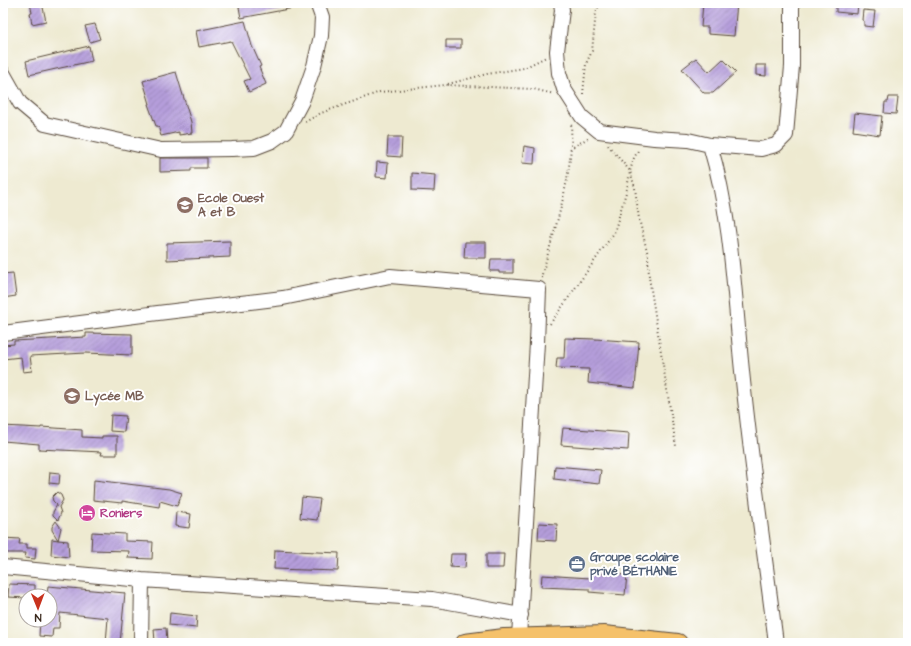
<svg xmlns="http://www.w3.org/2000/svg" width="911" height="646" font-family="'Architects Daughter',sans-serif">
<defs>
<pattern id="building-hatch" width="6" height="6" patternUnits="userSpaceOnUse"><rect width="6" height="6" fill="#b59edb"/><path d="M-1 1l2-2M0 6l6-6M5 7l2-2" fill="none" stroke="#9481b1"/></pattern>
</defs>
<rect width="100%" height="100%" fill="#fff"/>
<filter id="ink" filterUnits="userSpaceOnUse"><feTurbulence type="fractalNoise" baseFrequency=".025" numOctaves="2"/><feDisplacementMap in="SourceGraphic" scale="8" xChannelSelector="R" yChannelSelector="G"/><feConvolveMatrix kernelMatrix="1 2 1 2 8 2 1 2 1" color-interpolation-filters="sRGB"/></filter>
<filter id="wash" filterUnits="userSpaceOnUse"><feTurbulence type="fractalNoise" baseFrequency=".012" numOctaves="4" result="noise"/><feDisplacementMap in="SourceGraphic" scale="16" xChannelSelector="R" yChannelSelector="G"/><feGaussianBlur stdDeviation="0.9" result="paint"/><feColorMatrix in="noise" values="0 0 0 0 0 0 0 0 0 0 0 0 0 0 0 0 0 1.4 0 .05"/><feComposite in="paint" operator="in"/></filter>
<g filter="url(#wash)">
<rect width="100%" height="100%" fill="#eeead1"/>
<g id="blocks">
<!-- building -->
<path fill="url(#building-hatch)" d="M30,3H42L46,21L32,24L30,13H32Z
M263,3H299V7L241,18L239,7Z
M703,3H737L734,36L708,34V27H701Z
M836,3H858L857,14L836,12Z
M863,10L875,11L873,27L864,26V21L862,20Z
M245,21L252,46L261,66L259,67L266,84L249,92L244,81L250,79L231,41L199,47L196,31Z
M95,24L100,39L90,42L85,26Z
M446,40H461V48H446Z
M89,46L92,61L29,75L26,61Z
M696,58L709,72L723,59L736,72L713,93H704L682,69Z
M756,65H766V76L756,75Z
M176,72L191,122L192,133L179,135V132L161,136L158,126H156L148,104H150L143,81Z
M889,97H898L896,114L884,113L885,102H888Z
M855,113L882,116L880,135L853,131Z
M388,137H402L401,157L387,156Z
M524,146L535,148L534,164L522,163Z
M160,158H207V168H191V171L160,172Z
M377,162L388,163L387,178L376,177Z
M412,173L435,175L434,191L412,190Z
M230,241V257L167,260V243Z
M465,242H486V258H464Z
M491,259H513V273H499V271H490Z
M13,273L16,296L3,298V274Z
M86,333L132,334V355L86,353L30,356L32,371L23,372L21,357L3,359V345L14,344V341L86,337Z
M565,338L595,339L639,342L635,388L588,383L589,369L556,368L557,358H564Z
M111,415L126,416L124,432L110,431Z
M3,426L41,428V427L82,430V437L102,438V436H117V455H101L102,452L39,449V444L3,441Z
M563,428L629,433L628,450L561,445Z
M555,466L601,470L599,484L554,479Z
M50,472L60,473L59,484L49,483Z
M94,480L169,489L182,493L177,506L160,501L159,507L122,501V503L93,500Z
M57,492L61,495L63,500L59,507L61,513L58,520L53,515V512L57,505L53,501L52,497Z
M302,497L320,499L317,520L300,518Z
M176,512L191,514L189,528L175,526Z
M56,521L61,528L58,540L68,541L69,557L51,555L52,539L58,540L52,530V527Z
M539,523L557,524L556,541L538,540Z
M92,532L125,534V541L153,542L152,559L128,558L129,551L91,550Z
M3,538L20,539L19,544H27V548H36L35,559L25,558L26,553H3Z
M275,550L339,553L338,571L274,569Z
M451,554H466L465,568L450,567Z
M486,554H504L503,568H486Z
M590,573L627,575L625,595L589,592V589L541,587L542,575L590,578Z
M9,584L35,585V596H26V598L8,597Z
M48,586L125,593L120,643H106L108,618L60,613L59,628H53L52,637L39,636L40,620H50V596H47Z
M170,613L197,616L196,628L169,625Z
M166,628L167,642H155L154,629Z"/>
</g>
</g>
<g filter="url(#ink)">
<use href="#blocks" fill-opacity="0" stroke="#564739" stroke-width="1"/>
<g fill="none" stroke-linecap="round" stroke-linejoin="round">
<!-- minor casing -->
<g stroke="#564739" stroke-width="16">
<path id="minor" d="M561,3L562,10L557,51L559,73L564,89L582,117L599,131L654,138L688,140L710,145L761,149L776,145L786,135L792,66V3
M3,73L20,103L45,124L161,150L232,149L254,148L272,141L286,131L302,101L314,66L321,36L322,17L317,3
M710,145C731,215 734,288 741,361C750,455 764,549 776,643
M3,333L158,313L283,298L390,276L539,289L537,343L519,637
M3,567L142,580L432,599L521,615
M141,643L142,580"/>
</g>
<!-- major casing -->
<g stroke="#564739" stroke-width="20">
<path id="major" d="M465,643L504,638L604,635L678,643"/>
</g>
<!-- path -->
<path stroke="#564739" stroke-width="2" stroke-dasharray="1 3" stroke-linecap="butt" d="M448,84L487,74L524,68L546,57
M583,94L586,64L592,51L596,12L600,3
M305,122L321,113L380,92L445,85L533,89L554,94
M608,145L630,171L635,188L639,219L648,255L649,277L676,446
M570,149L588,138
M541,278C555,227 574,176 571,122
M550,324L614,233L627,189L630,171L634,158L639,149"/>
<!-- minor -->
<use href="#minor" stroke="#fff" stroke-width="14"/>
<!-- major -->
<use href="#major" stroke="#f5c16b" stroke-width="18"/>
</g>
</g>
<!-- icons -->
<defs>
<g id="school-disc" transform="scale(0.9)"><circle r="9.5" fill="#8d6e63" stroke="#fff"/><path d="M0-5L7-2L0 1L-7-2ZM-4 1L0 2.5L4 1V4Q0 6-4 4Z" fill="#fff"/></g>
<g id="hotel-disc" transform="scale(0.9)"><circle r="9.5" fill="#d1479c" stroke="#fff"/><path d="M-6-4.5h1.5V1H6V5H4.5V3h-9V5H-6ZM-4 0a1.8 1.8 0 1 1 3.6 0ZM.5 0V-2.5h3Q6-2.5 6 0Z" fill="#fff"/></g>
<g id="office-disc" transform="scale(0.9)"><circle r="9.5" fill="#5c6f8a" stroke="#fff"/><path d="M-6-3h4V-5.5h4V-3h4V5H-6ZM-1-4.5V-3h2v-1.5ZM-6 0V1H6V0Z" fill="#fff"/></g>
</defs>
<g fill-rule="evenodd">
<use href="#school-disc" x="185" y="205"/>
<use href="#school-disc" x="72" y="396"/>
<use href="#hotel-disc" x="87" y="513"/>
<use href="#office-disc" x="577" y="564"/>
</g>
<g text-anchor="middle" stroke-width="4" stroke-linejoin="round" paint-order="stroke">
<!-- education labels -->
<g font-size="12" font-weight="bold" fill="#785e54" stroke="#fff" text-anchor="start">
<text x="198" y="202">Ecole Ouest<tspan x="198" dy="14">A et B</tspan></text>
<text x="85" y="400">Lycée MB</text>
</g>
<!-- hotel labels -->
<g font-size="12" font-weight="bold" fill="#b23c85" stroke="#fff" text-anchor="start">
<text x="100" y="517">Roniers</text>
</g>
<!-- service labels -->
<g font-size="12" font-weight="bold" fill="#4e5e75" stroke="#fff" text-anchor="start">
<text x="590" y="561">Groupe scolaire<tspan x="590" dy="14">privé BÉTHANIE</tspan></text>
</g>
</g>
<!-- margin -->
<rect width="911" height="646" fill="none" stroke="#fff" stroke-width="16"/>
<!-- north arrow -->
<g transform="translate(38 608) rotate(179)"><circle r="19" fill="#ffffff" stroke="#b1aaa5"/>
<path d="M0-3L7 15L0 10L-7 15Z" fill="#c8321e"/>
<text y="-6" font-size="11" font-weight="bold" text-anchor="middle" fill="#3b2a1e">N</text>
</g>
</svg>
